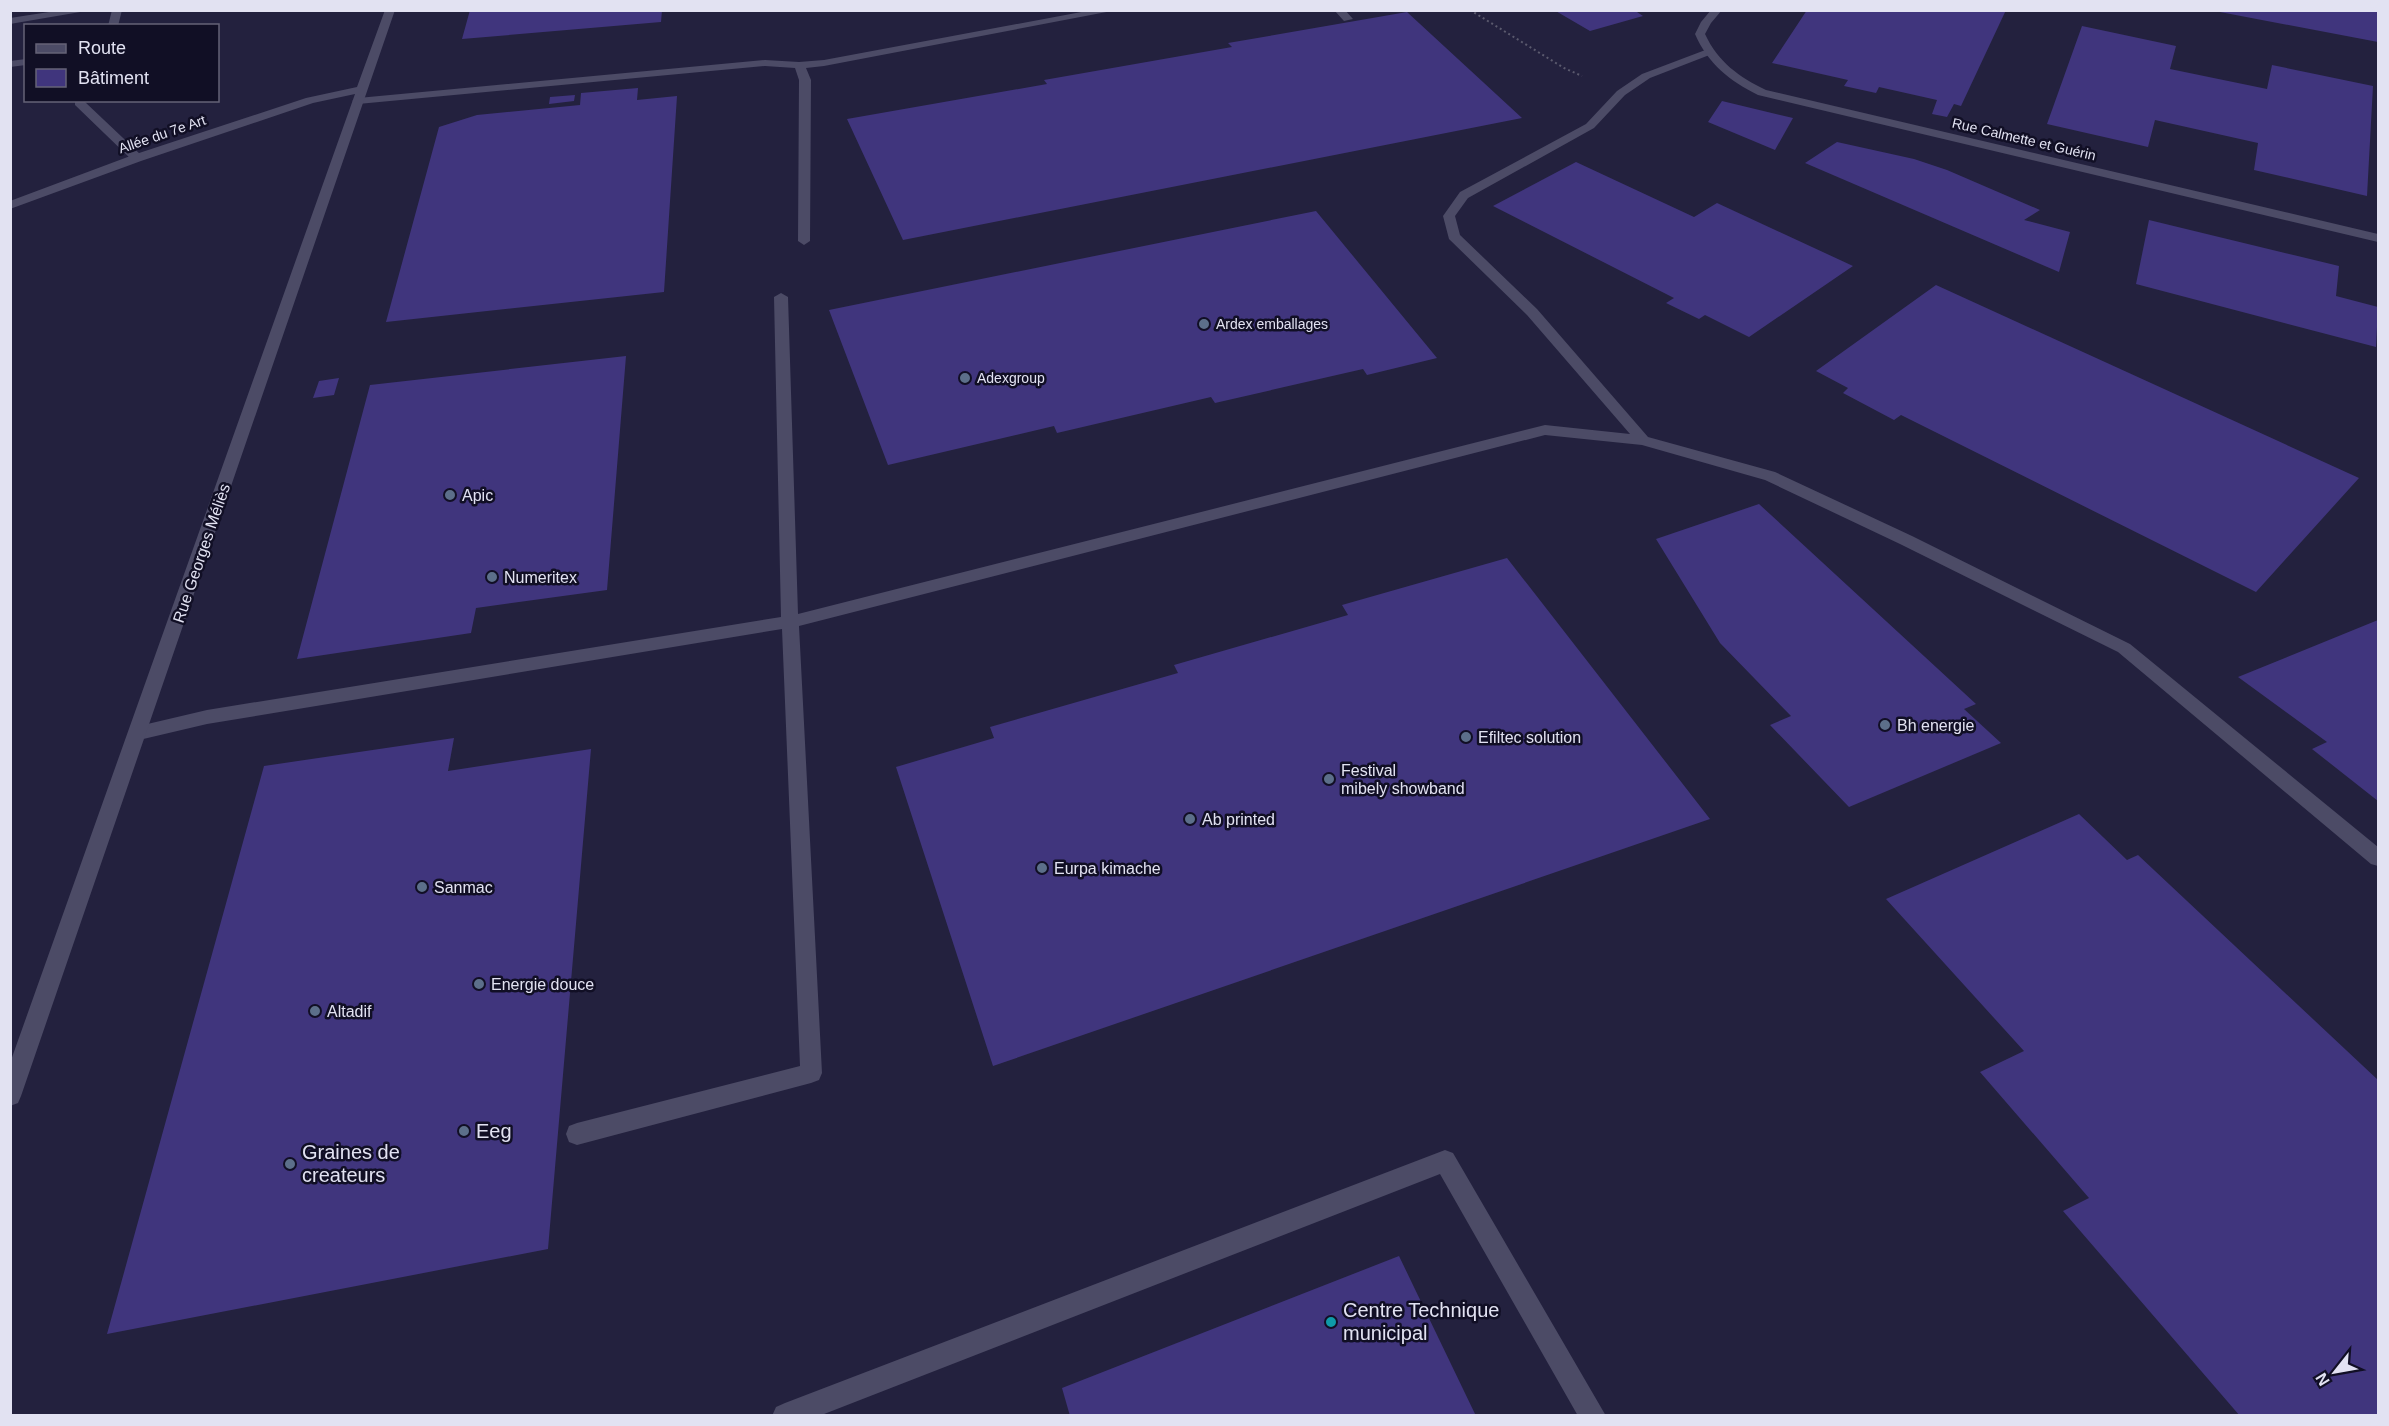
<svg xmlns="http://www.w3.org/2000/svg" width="2389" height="1426" font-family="Helvetica,sans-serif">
<rect width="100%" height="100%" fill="#1a182f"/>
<!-- built -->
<path fill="#23213e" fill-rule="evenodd" d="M10,11H2378V1415H11ZM26,26H218V100H26Z"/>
<!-- building -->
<path fill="#40357d" d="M470,10H662L661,22L462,39Z
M1554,10H1634L1643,16L1590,31Z
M1807,10H2006L1961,106L1954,104L1947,117L1932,114L1937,100L1879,87L1876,93L1844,86L1848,80L1772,63Z
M2220,10H2378V42L2220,12Z
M1407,12L1522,118L903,240L847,119L1047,84L1044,80L1232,47L1228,43Z
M2082,26L2176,46L2170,69L2267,89L2272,65L2373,86L2367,196L2254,170L2258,143L2155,120L2148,147L2047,124Z
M638,88L637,100L677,96L664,292L386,322L439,127L477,115L580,105L581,93Z
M575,95L574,101L549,104L550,97Z
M1722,101L1793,118L1775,150L1708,122Z
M1837,142L1914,159L1947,170L2040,210L2024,220L2070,232L2059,272L1805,163Z
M1576,162L1694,217L1717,203L1853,266L1749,337L1705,315L1699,319L1666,303L1674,298L1493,206Z
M1316,211L1437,358L1367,375L1363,369L1215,403L1211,397L1057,433L1054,426L888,465L829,310Z
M2149,220L2339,266L2336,296L2378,307L2376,347L2136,284Z
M1936,285L2359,478L2256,592L1901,415L1894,420L1843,393L1848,388L1816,371Z
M626,356L607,590L476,608L471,633L297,659L370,385Z
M339,378L334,395L313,398L319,381Z
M1759,504L1976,704L1964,709L2001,743L1849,807L1770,725L1791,716L1720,643L1656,539Z
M1507,558L1710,819L993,1066L896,767L994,738L990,727L1178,673L1174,665L1348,615L1342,605Z
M2378,620V801L2312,749L2327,742L2238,677Z
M454,738L448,771L591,749L548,1249L107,1334L264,766Z
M2079,814L2127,860L2138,855L2378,1080V1416H2240L2063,1211L2089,1198L1980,1072L2024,1051L1886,899Z
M1399,1256L1476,1416H1070L1062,1388Z"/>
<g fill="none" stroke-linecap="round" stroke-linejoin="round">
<!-- path -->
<path stroke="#5b5a6e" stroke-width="2" stroke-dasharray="2 3" stroke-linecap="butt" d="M1470,10L1564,68L1582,76"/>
<!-- service -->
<path fill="#4c4b66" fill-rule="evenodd" d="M62,10H92L10,24V18Z
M112,10H122L118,26H108Z
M1092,10H1117L824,66L806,68L811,80L810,241L804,245L798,241L799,80L795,68L765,66L358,104L352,101L358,98L765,60L799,62L824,60Z
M1334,10H1345L1353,19L1344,21Z
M1708,49L1713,52L1712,54L1650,78L1625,95L1594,128L1468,198L1455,216L1460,235L1537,309L1648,437L1775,472L1912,536L2130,644L2378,847V866L2371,864L2118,652L1900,544L1765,480L1642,445L1545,435L799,626L822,1073L819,1080L811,1083L577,1145L569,1142L566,1134L569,1126L577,1123L800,1066L782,629L207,724L139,740L133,738L130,733L133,728L139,726L207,710L781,617L774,297L781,293L788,297L798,614L1545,425L1630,434L1527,315L1449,239L1443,216L1460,192L1586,124L1617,91L1642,74Z
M26,59V65L10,67V61Z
M75,100H86L85,102L141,155V161H133L75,105Z
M1445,1150L1453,1153L1606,1416H1578L1440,1174L819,1416H772L776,1407L785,1403Z"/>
<!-- minor -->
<path fill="#4c4b66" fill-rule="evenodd" d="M385,10H395L21,1096L18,1103L10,1106V1063L355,94L313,103L141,161L10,209V201L133,155L306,98L357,87Z
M1711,10H1722L1711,23L1705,34C1718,62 1739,77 1766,90L2378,234V242L1758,95C1730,81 1708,64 1695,34L1701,22Z"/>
</g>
<!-- markers -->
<g fill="#5c6f8a" stroke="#110f25" stroke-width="2">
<circle cx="1204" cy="324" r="6"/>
<circle cx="965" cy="378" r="6"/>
<circle cx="450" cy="495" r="6"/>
<circle cx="492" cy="577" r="6"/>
<circle cx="1885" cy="725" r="6"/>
<circle cx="1466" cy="737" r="6"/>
<circle cx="1329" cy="779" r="6"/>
<circle cx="1190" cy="819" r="6"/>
<circle cx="1042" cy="868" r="6"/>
<circle cx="422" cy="887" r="6"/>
<circle cx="479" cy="984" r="6"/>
<circle cx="315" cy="1011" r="6"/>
<circle cx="464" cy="1131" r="6"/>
<circle cx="290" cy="1164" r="6"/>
</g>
<circle fill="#0f9aa8" stroke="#110f25" stroke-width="2" cx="1331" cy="1322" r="6"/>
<g text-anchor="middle" stroke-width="5" stroke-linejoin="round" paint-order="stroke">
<!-- far-street labels -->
<g font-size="14" fill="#e2e2f2" stroke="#110f25">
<text transform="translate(162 134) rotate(-19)" y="5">Allée du 7e Art</text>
<text transform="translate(2024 139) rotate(13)" y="5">Rue Calmette et Guérin</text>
</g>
<!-- far-poi labels -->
<g font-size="14" fill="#e2e2f2" stroke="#110f25" text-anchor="start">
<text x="1216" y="329">Ardex emballages</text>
<text x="977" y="383">Adexgroup</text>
</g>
<!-- poi labels -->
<g font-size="16" fill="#e2e2f2" stroke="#110f25" text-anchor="start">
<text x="462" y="501">Apic</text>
<text x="504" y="583">Numeritex</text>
<text x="1897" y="731">Bh energie</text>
<text x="1478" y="743">Efiltec solution</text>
<text x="1341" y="776">Festival<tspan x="1341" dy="18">mibely showband</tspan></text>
<text x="1202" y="825">Ab printed</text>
<text x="1054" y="874">Eurpa kimache</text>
<text x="434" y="893">Sanmac</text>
<text x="491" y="990">Energie douce</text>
<text x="327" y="1017">Altadif</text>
</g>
<!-- street labels -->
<g font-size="16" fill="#e2e2f2" stroke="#110f25">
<text transform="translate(201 553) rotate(-71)" y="6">Rue Georges Méliès</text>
</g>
<!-- near-poi labels -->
<g font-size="20" fill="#e2e2f2" stroke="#110f25" text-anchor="start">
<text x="476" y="1138">Eeg</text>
<text x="302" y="1159">Graines de<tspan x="302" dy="23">createurs</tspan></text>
<text x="1343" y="1317">Centre Technique<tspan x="1343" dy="23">municipal</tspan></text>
</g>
</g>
<!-- border -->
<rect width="2389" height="1426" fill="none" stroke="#e2e2f2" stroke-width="24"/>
<!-- legend -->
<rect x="24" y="24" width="195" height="78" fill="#110f25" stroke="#656377" stroke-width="1.5"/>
<rect x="36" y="44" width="30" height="9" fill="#4c4b66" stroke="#656377" stroke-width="1.5"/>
<text x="78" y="54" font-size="18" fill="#e2e2f2">Route</text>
<rect x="36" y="69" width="30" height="18" fill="#40357d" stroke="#656377" stroke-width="1.5"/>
<text x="78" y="84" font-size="18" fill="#e2e2f2">Bâtiment</text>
<!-- north arrow -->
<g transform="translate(2335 1372) rotate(239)" stroke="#110f25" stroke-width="4.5" paint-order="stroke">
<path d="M0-4.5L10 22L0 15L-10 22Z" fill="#e2e2f2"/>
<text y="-9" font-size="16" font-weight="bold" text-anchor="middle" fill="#e2e2f2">N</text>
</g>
</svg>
